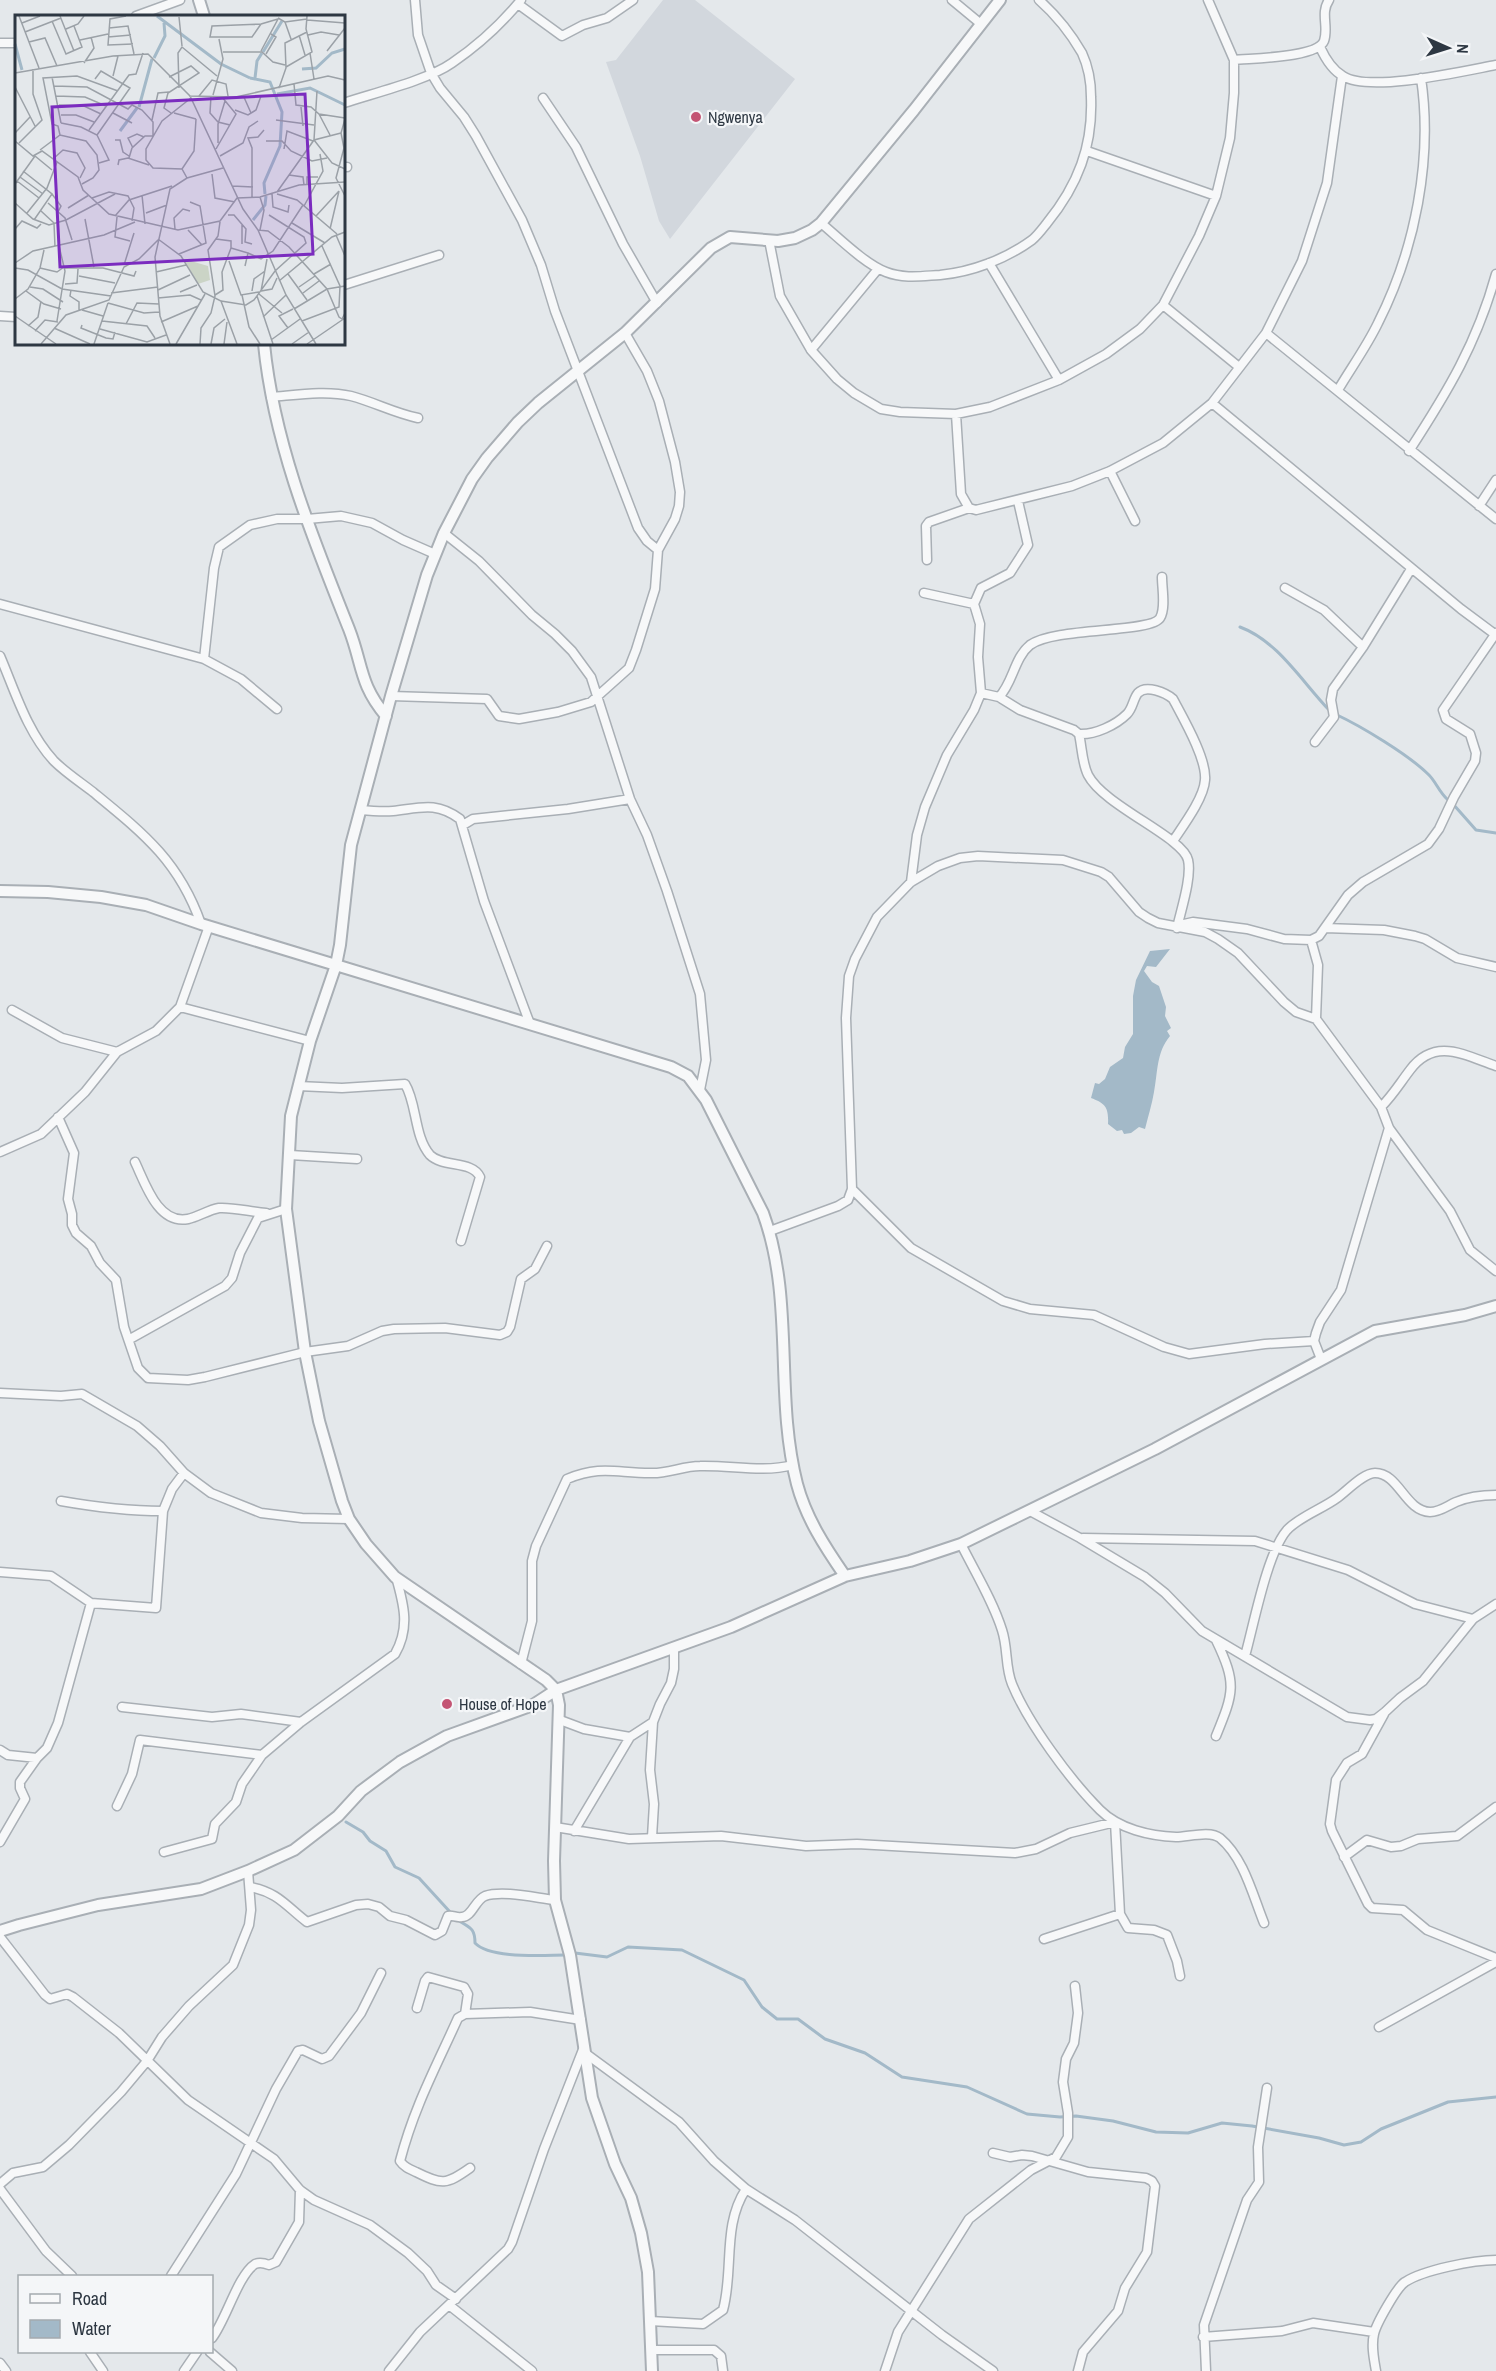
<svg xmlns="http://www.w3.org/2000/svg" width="1496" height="2371" font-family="'Archivo Narrow',sans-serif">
<rect width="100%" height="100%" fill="#e4e8eb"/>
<!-- built -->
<path fill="#d2d7dd" d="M663,0H695L795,79L670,239L659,221L640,156L606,62L616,60Z"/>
<!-- water -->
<path fill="#a3b9c8" d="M1170,949L1156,967L1147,966L1144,971L1152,982L1159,986L1166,1007L1165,1016L1171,1028L1167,1031L1170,1036C1156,1053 1158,1072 1154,1092C1152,1104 1148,1117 1145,1129L1139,1127L1131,1133L1124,1134L1122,1130L1117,1131L1108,1124C1109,1106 1104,1103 1091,1098L1095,1083L1099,1084L1105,1079L1110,1067L1123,1058L1125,1047L1133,1034V996L1136,980L1150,951Z"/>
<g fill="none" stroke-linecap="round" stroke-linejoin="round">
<!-- stream -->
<path stroke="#a3b9c8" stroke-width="3" d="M1240,627C1278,641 1302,682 1330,711
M1335,714C1361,726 1409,755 1429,775C1436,782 1439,792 1448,800
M1453,804L1476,830L1496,833
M346,1822L363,1832L370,1841L386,1851L395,1867L419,1878L451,1913
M458,1920C469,1928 475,1927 475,1943C490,1959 543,1955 565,1955
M575,1953L607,1957L628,1947L682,1950L744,1980L762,2007L777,2019H798L825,2039L865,2053L902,2077L967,2087L1027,2114L1060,2117L1076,2116L1113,2121L1156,2132L1188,2133L1222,2123L1252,2126L1319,2138L1344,2145L1361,2142L1381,2129L1448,2102L1496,2097"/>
<!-- minor casing -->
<g stroke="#a9afb5" stroke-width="11">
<path id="minor" d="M415,0L418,35L431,73L440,88L464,117L476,136L522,220L541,265L555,311L638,528L647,541L658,550
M952,0L981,24
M518,4L562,36L583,25L607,18L633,0
M136,16L180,0
M0,43H16
M1320,47C1325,58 1332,70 1343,76C1369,93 1464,71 1496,65
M1234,60C1252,58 1317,58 1324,41C1329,27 1320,13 1329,0
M543,98L576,147L623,244L657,303
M344,103C374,93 428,80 452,63C477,46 502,23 521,0
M1087,151L1216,196
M344,167H347
M821,223C839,238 865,264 886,272C904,279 922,276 940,275C972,272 1006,259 1032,240C1038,235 1043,228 1047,223C1078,185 1093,146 1091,97C1091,83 1088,66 1082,53C1071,34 1056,15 1039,0
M769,240L780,296L811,350L837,379L854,393L881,409L900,412L956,414L990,407L1059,380L1106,354L1140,329L1163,305L1199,236L1216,196L1230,138L1234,93V60L1208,0
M989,263L1059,380
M344,285L439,255
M1163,305L1239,367
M0,316L16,317
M1266,333L1496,519
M811,350L878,269
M1338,390C1351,368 1367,346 1378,323C1415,250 1433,159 1421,78
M271,397C296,395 326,390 351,396C374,402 394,413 418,418
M1212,403L1461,609L1496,635
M956,414L961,494L969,508L976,510L1072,486L1110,471L1163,443L1212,403L1266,333L1302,261L1327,183L1342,76
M1409,451C1448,391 1477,343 1496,274
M1110,471L1135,521
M1479,506L1496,480
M444,533L479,561L532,615L555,634L572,651L591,677L630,799L647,835L667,891L700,994L706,1060L700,1090
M927,560L926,526L929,522L969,508
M1285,588L1324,610L1363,647
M0,604L204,659L241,679L277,709
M974,604L981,588L1010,573L1028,545L1018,501
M0,656C15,691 27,732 54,761C65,772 80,782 93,792C143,833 179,861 201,924
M204,659L214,568L219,547L250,525L277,519H307L341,516L372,523L403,540L435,554
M981,693L999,697L1020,710L1074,730L1079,734C1082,747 1082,763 1088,775C1104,806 1183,837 1188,860C1192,877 1181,910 1177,928
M391,696L487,699L499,716L519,719L558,712L591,702L629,668L636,650L655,589L658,550L675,519L679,506L680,492L675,462L659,401L647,371L625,333
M999,697C1013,683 1014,658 1030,645C1054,627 1151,633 1160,618C1166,608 1162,589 1162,577
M1079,734C1095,735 1116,725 1127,714C1133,708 1133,699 1138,693C1146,684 1166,693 1173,699C1183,718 1207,759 1205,780C1204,798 1183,826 1173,841
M1315,742L1334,717L1331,700L1333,689L1363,647L1411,569
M360,810C371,811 382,812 393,811C420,808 436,801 460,819L484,901L530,1024
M463,825L473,819L568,809L630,799
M911,882L917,835L925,807L947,755L974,710L981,693L978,657L980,624L974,604L924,593
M1177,928L1184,924L1193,922L1247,929L1284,939L1311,940L1319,936L1348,895L1363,882L1428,844L1439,829L1454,797L1475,761L1476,753L1470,734L1446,719L1443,710L1496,633
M1325,928L1384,930L1415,936L1425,939L1457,958L1496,967
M1311,940L1318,965L1316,1019
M180,1007L310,1041
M12,1010L62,1038L117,1052
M298,1086L342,1088L405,1084C417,1103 414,1137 430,1155C443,1168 472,1160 480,1177L461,1241
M1381,1107C1393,1095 1400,1083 1410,1070C1435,1037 1464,1055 1496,1066
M58,1117L74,1153L68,1199L72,1214V1225L76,1233L91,1246L100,1263L116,1280L124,1327L138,1368L148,1378L188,1380L205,1377L305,1352L348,1346L382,1331L394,1329L445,1328L500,1335L507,1332L510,1327L521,1279L535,1269L547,1246
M0,1152L41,1134L85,1092L117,1052L156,1031L180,1007L209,926
M290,1155L357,1159
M135,1162C145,1183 158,1225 188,1219C198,1217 208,1210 219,1208C233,1207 251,1212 266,1213
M852,1189L911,1248L1003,1301L1030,1309L1094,1315L1164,1347L1189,1354L1265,1344L1314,1341
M770,1231L838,1206L848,1200L852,1189L846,1018L849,976L855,959L877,917L911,882L938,866L960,858L978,856L1063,860L1101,872L1109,877L1139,912L1148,918L1158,923L1205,932L1218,939L1238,953L1284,1002L1296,1012L1316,1019L1381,1107L1389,1128L1450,1211L1470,1250L1496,1271
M130,1339L225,1286L232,1278L240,1253L258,1218L286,1209
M1321,1359L1314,1341L1316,1333L1320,1322L1341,1290L1389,1128
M0,1393L61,1396L82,1394L137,1426L160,1446L184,1473L211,1493L261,1513L302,1518L349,1519
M61,1501C95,1507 128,1511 163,1511
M1030,1511L1080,1538L1145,1577L1165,1593L1202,1631L1347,1717L1370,1720L1376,1719L1385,1712L1400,1698L1423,1681L1473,1619L1496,1604
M1083,1538L1255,1541L1348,1570L1415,1604L1473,1619
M961,1544C975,1572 993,1601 1002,1630C1008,1648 1005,1667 1012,1684C1028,1723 1070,1780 1100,1810C1119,1829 1150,1836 1176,1837C1188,1837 1210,1830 1220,1838C1244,1858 1253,1896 1264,1923
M0,1572L51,1576L91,1603L156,1608L163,1511L172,1489L184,1473
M1216,1640C1237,1684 1234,1692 1216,1736
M1245,1656C1254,1624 1267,1553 1287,1530C1299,1517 1322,1509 1337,1498C1347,1491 1363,1473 1375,1473C1399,1473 1405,1511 1430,1512C1440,1512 1447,1506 1456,1502C1468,1497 1483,1495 1496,1495
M521,1664L532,1621V1561L536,1546L567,1479C601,1465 616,1473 650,1473C667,1474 683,1466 700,1466C732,1465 761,1473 793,1465
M122,1707L212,1717L241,1714L301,1722
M1384,1714L1362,1754L1347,1763L1336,1780L1330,1824L1332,1831L1368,1904L1372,1908L1403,1910L1427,1930L1496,1958
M560,1720L584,1729L630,1737
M0,1750L8,1755L37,1758L47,1748L58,1723L91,1603
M117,1806L132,1774L140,1740L262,1755L301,1722L395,1654C410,1628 404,1605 396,1577
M555,1827L629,1839L721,1836L806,1846L857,1844L1015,1853L1036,1849L1070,1833L1115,1822L1120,1914L1128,1928L1154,1930L1167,1935L1177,1961L1180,1976
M574,1831L630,1737L653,1722
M652,1837L654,1804L650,1770L653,1722L660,1704L671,1683L674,1669V1647
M0,1842L25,1799L20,1788V1782L37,1758
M164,1852L212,1839L215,1824L236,1802L242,1784L262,1755
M1344,1857L1367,1840L1391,1847L1401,1846L1418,1839L1457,1836L1496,1807
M250,1887C278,1892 287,1907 307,1922L356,1905L368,1904L379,1907L390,1916L406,1920L435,1935L442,1931L448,1916C453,1915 456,1918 462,1917C472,1917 475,1900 485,1896C503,1890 536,1898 555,1900
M0,1937L45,1995L50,1999L67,1994L73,1997L119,2033L188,2100L274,2159L300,2190L314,2200L370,2225L408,2253L427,2271L436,2285L456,2299
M1044,1939L1120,1914
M417,2008L425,1981L428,1977L464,1987L468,1994L465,2014
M1379,2027L1496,1962
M585,2053L679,2122L714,2161L746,2189L795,2220L942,2335L993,2371
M993,2153L1010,2157L1022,2155L1032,2156L1088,2172L1146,2178L1152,2181L1155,2186L1147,2252L1125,2288L1118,2311L1083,2352L1078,2371
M470,2168C446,2185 442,2185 416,2172C409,2169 404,2167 400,2161C414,2107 436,2067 458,2018L465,2014L530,2012L581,2020
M0,2184L13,2173L43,2167L69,2145L121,2092L147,2061L162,2037L189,2006L233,1965L249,1925L251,1910L248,1871
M0,2189L46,2251L72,2276
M171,2276L236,2174L276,2089L298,2051L303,2050L322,2059L329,2056L361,2013L381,1973
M449,2305L532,2371
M650,2321L703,2324L723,2310C734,2270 722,2225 746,2189
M1203,2337L1282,2331L1313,2323L1374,2332
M212,2338C226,2320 238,2275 255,2264C260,2262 264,2263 269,2265L276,2262L299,2222L300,2190
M651,2350H714L721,2356L723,2371
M90,2352L103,2371
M210,2352L232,2371
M0,2363L6,2371
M184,2371L197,2352
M389,2371L420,2332L508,2249L512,2242L544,2149L584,2047
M885,2371L898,2332L969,2219L1031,2170L1056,2157L1068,2137V2113L1063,2082L1066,2059L1074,2043L1078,2013L1075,1986
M1206,2371L1204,2325L1247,2200L1259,2182L1258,2147L1267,2088
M1376,2371C1374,2359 1371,2346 1374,2334C1376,2324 1397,2287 1405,2282C1423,2270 1474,2260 1496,2260"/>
</g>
<!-- tertiary casing -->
<g stroke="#a9afb5" stroke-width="14">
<path id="tertiary" d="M199,0L204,16
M264,344C274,444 312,536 349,629C363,665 359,684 386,716
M0,891L48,892L101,897L146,905L201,924L671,1067L688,1076L706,1100L763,1213C795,1300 774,1395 797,1484C806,1518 825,1547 845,1576
M0,1931L19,1925L98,1905L201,1889L248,1871L294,1850L338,1816L361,1791L400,1762L447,1736L533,1705L556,1690L731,1627L845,1576L910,1561L961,1544L1155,1449L1375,1331L1465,1315L1496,1306
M652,2371L648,2272L641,2233L631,2198L615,2164L592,2098L570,1955L555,1900L554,1861L559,1705L556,1690L546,1680L395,1577L366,1544L349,1519L342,1501L319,1421L305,1352L286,1209L291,1116L310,1041L336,965L340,945L351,845L391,696L427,575L444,533L472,479L487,458L518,422L538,403L625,333L711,248L730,237L778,241L795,238L812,230L821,223L914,110L1000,0"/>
</g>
<!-- minor -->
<use href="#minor" stroke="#f7f8f9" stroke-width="8"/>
<!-- tertiary -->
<use href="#tertiary" stroke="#f7f8f9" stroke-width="10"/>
</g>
<!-- markers -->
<g fill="#c45574" stroke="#f4f6f8" stroke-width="2">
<circle cx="696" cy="117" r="6"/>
<circle cx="447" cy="1704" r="6"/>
</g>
<g text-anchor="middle" stroke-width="4.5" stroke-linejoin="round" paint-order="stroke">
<!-- poi labels -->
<g font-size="16" fill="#2d3742" stroke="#f4f6f8" text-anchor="start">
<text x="708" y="123">Ngwenya</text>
<text x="459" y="1710">House of Hope</text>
</g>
</g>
<!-- overview -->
<g transform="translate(15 15)">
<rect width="330" height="330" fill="#e4e8eb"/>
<path d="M169,244L193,251L195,265L183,269Z" fill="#cbd4c6"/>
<path fill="none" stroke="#a3b9c8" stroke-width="3" d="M142,1L206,49L235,63M0,29L7,55M248,37L267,6M139,43L150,21L149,8M287,54L301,53L317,38L330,34M235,63L255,67L267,97L265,131L249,168L250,179M240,63L242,46L247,38M262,79L295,73L330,90M124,92L137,44M105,116L122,93M238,205L250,190L251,181"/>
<path fill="none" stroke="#9ba1a7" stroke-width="1.5" d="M4,1L24,53M45,1L59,36M111,1L95,4L93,30L118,29M164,2L167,31M263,3L270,7L276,24M292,5L330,8M37,6L51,39L67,32L59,11M270,7L292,4M7,8L25,1M246,9L237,22H195L197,11ZM246,9L263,4L246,36M94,13L113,11L119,39M51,14L63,9L69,1M10,17L46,3M284,20L290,40M293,20L306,17L324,20M93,22L116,20M65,25L93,19M14,27L30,23L42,51M312,36L330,13M208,37H247L258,47L270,50M295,38L299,64M251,39L261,22L256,19M69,48L79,33L76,22M271,52L297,37L291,14L292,1M0,58L98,41L133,39L175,81L228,194L243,215L271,280L301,329M98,61L103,41M37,62L46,108M154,62L176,51L184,58L153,78L149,93L156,98M80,64L86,56L115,73L82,120M279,69L281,90L296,92L304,99L330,103M39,71L72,72L113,94L117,90L127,95L138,107V121H130L117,133L114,143M0,72L20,111M164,73L163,38L167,32L202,61M264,73L271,53L270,28L292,17M302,76L299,125L317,148L330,154M198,80L208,44L204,24M228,80L236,98M41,81L70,82L91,91M174,81L221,82L313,61L330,65M184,81L197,65L211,69L213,81M196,81L195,98L203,107L215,110M44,90L69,91L86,99M286,92L288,111M220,95L233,100L241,95L246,81M98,98L117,108M159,98L181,104M304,99L315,120M46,100H61L79,107M330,104L326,118L329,133L321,163L330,181M137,105L143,78L154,77M261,105L299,110M46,108L66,112L82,120L94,145L84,148M74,115L114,60L121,59L128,38M0,118L15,102M45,120L43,111L37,109L28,63L62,61L103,76M100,125H105L108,137L114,141M0,126L18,141L27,136L63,162L68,175L94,199L163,215L205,206L222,183L245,182L284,170L330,167M251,126H267L276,136L297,146L312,143M4,128L27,105L18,79V54M203,128V109L210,86M118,133L113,123L122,119L129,122M201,134L221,99L207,82M269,134L272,116L298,126M25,135L45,120L71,126L82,140L84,155L78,163L67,169M20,141L37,155M205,141L228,128L234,112L243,106M38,144L48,135L62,138L70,153L65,163M103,150L104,145L113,143L134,150M167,154L179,136L181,104M8,156L37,179L19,205M197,159L200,183L220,187M274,160L288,162L289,170M5,162L28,179M172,163L167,154L138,153L131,145V134L147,106L176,83M2,166L24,183M0,169L20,141M292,169V162H303M217,171L238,172M262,177L299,125L326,118M37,179L46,191L43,197M257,179L258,192L273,197L274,190M262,179L282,185L322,219M127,180L130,209M237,182V133L233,123L243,122L249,115M245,182L249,195L245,215M77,183L94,177L113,181L119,193L117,206M0,188L18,204L34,210L51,205L100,179M33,188L50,203L57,225M289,191L308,156L305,139M53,193L74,180M26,196L39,208L40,232M12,198L32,173L42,147M131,198L152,190M213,200H219L231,214L230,227L237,229M100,201L114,185L157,171M301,201L324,176M102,202L100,222L115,226M70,204L79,252M277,208L310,228M0,214L7,206L22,213L26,209M160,214L159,203L168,194L175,196M315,214L324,176M173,215L187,230M243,215L253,216L274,232L312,274L324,302L327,304L330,298M321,220L330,241M143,224L166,241L188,277L206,286L222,329M227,229V210M216,233L233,238L230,251M233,238L246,244L258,236L288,190M164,239L191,228L185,191L175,187M252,244L246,276L257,274L262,263M214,246L226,280L244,277M0,248L18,236L89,220L120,207M109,250L119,218M0,253L13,255L47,274L96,281M25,253L42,257L49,252M50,253H88L119,261L121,256M141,257L171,250M273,259L292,285M299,259L316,249M64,261L100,268M264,266L317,222L330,217M50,269L62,268L63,254M15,272L28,274L48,287M284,272L300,261M56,275L55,281L64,287V296M143,275L175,260M11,276L29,289L46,294M237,276L239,264L250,256M165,277L182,270M96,278L143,272M288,278L304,266M244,279L267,298M200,280L208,275L207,257L216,233V226L201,224M227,280L234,312L245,329M242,281L258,329M143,283L175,280L186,285M0,284L13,274L25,253L29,235M206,286L231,290L239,285L260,256L291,228L289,222L254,200M93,288L129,298L144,297M279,294L312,274L330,271M67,295L88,301M0,301L41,329M248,302L271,280M42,306L50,256L44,231M87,306L132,311L140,323M287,306L324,292L325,271L307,231M146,307L183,291M111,309L122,288L144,289M67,310L66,313L91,323L98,324L100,317M13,311L23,302L26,286M39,313L75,329M273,313L264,301L278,294M85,314L132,327L151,320M20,316L30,305L43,307M256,325L285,304M26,329L51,300L94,285L109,252L124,244L143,225M79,329L93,288M155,329L145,301L140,242L155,174L172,163L208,153M161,329L190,279M185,329L186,313L196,298L200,281L193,235L203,221L205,207M196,329L199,313L210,304M209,329L212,307M277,329L294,317M292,329L330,303"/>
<path fill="#7b2cbf" fill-opacity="0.15" stroke="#7b2cbf" stroke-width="3" d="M290,79L298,239L45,252L37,92Z"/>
<rect width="330" height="330" fill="none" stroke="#2d3742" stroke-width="3"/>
</g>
<!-- legend -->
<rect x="18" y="2275" width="195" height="78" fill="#f4f6f8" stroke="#a4aaaf" stroke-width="1.5"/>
<rect x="30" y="2294" width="30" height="9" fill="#f7f8f9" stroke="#a4aaaf" stroke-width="1.5"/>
<text x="72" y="2305" font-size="18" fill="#2d3742">Road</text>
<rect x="30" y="2320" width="30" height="18" fill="#a3b9c8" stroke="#a4aaaf" stroke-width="1.5"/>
<text x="72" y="2335" font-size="18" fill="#2d3742">Water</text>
<!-- north arrow -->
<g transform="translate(1448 48) rotate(93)" stroke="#f4f6f8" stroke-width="4.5" paint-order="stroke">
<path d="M0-4.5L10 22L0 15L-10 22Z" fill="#2d3742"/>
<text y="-9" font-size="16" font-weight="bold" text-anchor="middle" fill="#2d3742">N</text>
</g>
</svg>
